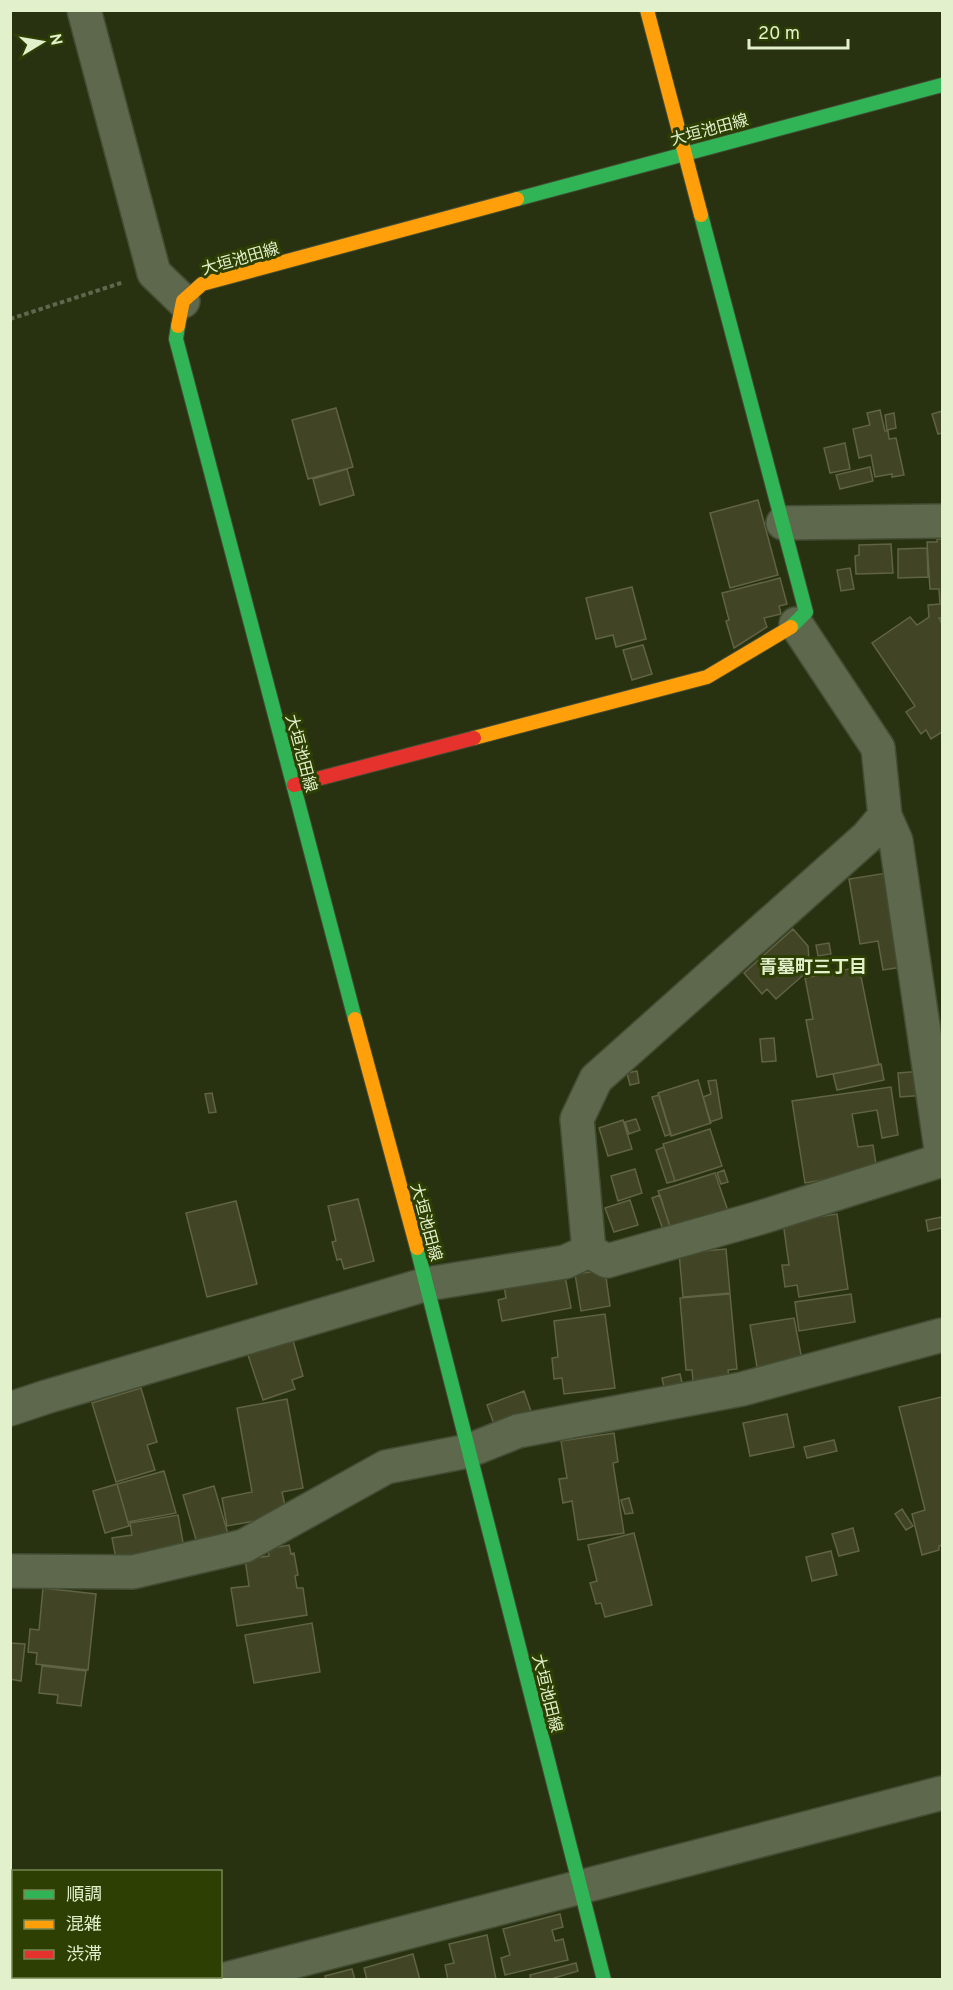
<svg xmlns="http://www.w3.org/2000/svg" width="953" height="1990" font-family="Overpass,'Noto Sans JP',sans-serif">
<rect width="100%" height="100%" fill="#283211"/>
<!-- building -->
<path fill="#424525" stroke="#606344" stroke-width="1.5" d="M336,408L353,467L308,479L292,420Z
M880,410L885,431H888L889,439L896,438L904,475L892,477V474L875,477L871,455L859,458L853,429L870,425L867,413Z
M942,411V433L938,434L932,414Z
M894,413L896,428L887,430L885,415Z
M845,443L850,469L830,473L824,448Z
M870,467L873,481L840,489L836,475Z
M347,469L354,495L320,505L313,479Z
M758,500L778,575L730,588L710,513Z
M937,539H942V618H939L942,624V732L931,739L926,730L921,734L906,712L915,706L872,643L910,617L917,625L929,617L928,605L940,604L939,589H930L927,542H937Z
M891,544L893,573L856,574L855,556L859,555V545Z
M927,548L928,577L898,578V549Z
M850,568L854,589L841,591L837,570Z
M780,578L787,604L779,606L781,614L764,618L767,627L734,648L726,621L729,620L722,593Z
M632,587L646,639L616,647L613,635L596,639L586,598Z
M643,645L652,674L632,680L623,650Z
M893,872L909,966L883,970L878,941L860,944L849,879Z
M793,929L808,946L809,959L804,964L809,970L776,999L767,989L762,994L744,973Z
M829,943L831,954L818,956L816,945Z
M859,967L879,1065L817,1077L806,1020L813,1019L805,978Z
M774,1038L776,1061L762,1062L760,1039Z
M881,1064L884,1080L837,1090L833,1074Z
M637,1071L639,1083L630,1085L627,1073Z
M924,1071L926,1095L900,1097L898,1073Z
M698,1080L711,1123L671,1136L658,1093Z
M716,1080L722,1118L710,1122L703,1097L711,1094L708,1081Z
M891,1087L898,1135L882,1138L877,1110L852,1114L858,1147L873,1145L877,1171L805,1183L792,1101Z
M212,1093L216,1112L209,1113L205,1094Z
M659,1095L671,1134L665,1136L652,1097Z
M636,1119L640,1130L629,1134L625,1122Z
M623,1120L632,1149L608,1156L599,1128Z
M710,1129L722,1166L675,1181L663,1144Z
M664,1147L675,1181L667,1183L656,1150Z
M635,1169L642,1193L618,1201L611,1176Z
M724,1170L728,1182L721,1184L717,1173Z
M715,1173L728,1211L671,1229L658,1191Z
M660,1195L670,1227L663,1230L652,1198Z
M358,1199L374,1261L344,1269L341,1259L337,1260L332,1242L336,1241L328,1206Z
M630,1200L638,1225L614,1232L605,1208Z
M236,1201L257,1284L207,1297L186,1213Z
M837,1214L848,1289L799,1297L797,1285L785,1287L782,1265H789L783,1222Z
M942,1217V1228L928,1231L926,1220Z
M726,1249L730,1293L683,1297L679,1253Z
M605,1270L610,1306L581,1311L575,1274Z
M565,1276L571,1308L502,1321L498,1300L506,1298L504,1286Z
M730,1294L737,1369L728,1370L729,1378L693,1381L692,1370H686L680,1298Z
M851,1294L855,1322L799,1331L795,1302Z
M605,1314L615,1388L564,1394L562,1378L554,1379L552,1358L558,1357L554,1321Z
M794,1318L802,1360L757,1367L750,1325Z
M291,1333L303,1376L292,1380L295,1389L263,1400L246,1349Z
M680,1374L683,1387L665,1391L662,1378Z
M141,1388L157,1442L147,1445L155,1470L116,1482L92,1403Z
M524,1391L532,1414L495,1427L487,1405Z
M942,1397V1545L939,1546V1550L922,1555L912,1514L925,1510L899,1407Z
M287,1399L303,1488L282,1492L287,1515L227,1526L222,1498L252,1492L237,1408Z
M787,1414L794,1447L750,1456L743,1423Z
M614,1433L618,1462L613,1463L624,1533L578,1540L572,1501L563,1503L559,1479L567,1478L561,1441Z
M834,1440L837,1451L807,1458L804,1447Z
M164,1471L176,1513L128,1522L117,1484Z
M117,1484L129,1526L105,1533L93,1491Z
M214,1486L228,1534L197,1543L183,1495Z
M629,1498L633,1513L625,1514L621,1500Z
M902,1509L913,1526L906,1530L895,1514Z
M178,1515L184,1548L116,1559L112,1538L132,1535L130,1523Z
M853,1528L859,1551L839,1556L832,1534Z
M634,1533L652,1605L605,1617L601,1603L596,1604L590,1583L597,1581L588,1545Z
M289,1545L291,1554L294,1553L298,1575L295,1576L297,1588H303L307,1615L237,1626L231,1588L249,1586L245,1559L269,1556L268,1549Z
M831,1551L837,1575L812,1581L806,1557Z
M43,1588L96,1594L88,1670L36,1664L37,1653L28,1652L30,1629L39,1630Z
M312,1623L320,1672L254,1683L245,1635Z
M10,1643L25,1644L21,1681L10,1679Z
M42,1666L86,1671L81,1706L57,1703L58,1695L39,1693Z
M560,1914L563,1927L552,1930L555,1941L563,1939L568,1960L505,1975L501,1958L510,1955L503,1929Z
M487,1935L496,1979L448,1980L445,1965L454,1963L449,1944Z
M413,1954L420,1980H367L364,1968Z
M576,1963L578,1971L554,1978L555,1980H531L530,1975Z
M352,1969L355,1980H326L325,1976Z"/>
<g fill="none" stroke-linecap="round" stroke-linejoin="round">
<!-- street casing -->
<g stroke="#444d34" stroke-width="36">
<path id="street" d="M84,10L154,273L183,301
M783,523L942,521
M796,624L878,748L885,816L896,841L942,1156
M589,1251L577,1119L596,1079L867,837L885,816
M589,1251L607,1261L759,1218L942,1160
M10,1409L46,1397L427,1284L565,1262L589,1251
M10,1571L133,1572L244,1546L386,1467L468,1451L518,1431L742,1389L942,1335
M223,1980L942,1793"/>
</g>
<!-- fast casing -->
<g stroke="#444d34" stroke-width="16">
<path id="fast" d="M517,199L942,85
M701,215L806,612L791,627
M178,326L176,339L355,1019
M417,1248L604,1980"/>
</g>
<!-- slow casing -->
<g stroke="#444d34" stroke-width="16">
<path id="slow" d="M647,10L701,215
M178,326L183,301L202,284L517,199
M474,738L707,677L791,627
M355,1019L417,1248"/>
</g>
<!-- jam casing -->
<g stroke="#444d34" stroke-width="16">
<path id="jam" d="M294,785L474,738"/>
</g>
<!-- path -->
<path stroke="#5f684e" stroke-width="4" stroke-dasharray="4.5 3" stroke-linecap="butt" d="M10,319L124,282"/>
<!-- street -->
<use href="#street" stroke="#5e684c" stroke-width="33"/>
<!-- fast -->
<use href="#fast" stroke="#30b455" stroke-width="14"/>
<!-- slow -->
<use href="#slow" stroke="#ff9f0a" stroke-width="14"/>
<!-- jam -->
<use href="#jam" stroke="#e5322d" stroke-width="14"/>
</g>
<g text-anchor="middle" stroke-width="6" stroke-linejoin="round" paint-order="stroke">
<!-- street labels -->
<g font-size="16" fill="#e2f0cb" stroke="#2e3f03">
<text transform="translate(709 129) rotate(-15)" y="6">大垣池田線</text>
<text transform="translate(240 258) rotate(-16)" y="6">大垣池田線</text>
<text transform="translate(302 753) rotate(75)" y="6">大垣池田線</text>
<text transform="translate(427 1222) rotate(75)" y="6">大垣池田線</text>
<text transform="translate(548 1693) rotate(76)" y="6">大垣池田線</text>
</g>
<!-- neighbourhood labels -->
<g font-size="18" font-weight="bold" fill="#e2f0cb" stroke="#2e3f03">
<text x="813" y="973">青墓町三丁目</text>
</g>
</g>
<!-- border -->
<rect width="953" height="1990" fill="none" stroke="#e2f0cb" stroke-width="24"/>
<!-- legend -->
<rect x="12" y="1870" width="210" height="108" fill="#2e3f03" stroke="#768653" stroke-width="1.5"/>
<rect x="24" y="1890" width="30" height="9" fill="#30b455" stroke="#768653" stroke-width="1.5"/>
<text x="66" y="1900" font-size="18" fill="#e2f0cb">順調</text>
<rect x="24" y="1920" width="30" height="9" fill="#ff9f0a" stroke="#768653" stroke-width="1.5"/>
<text x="66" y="1930" font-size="18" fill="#e2f0cb">混雑</text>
<rect x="24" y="1950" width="30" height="9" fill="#e5322d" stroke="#768653" stroke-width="1.5"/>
<text x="66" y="1960" font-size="18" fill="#e2f0cb">渋滞</text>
<!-- north arrow -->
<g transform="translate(42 42) rotate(79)" stroke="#2e3f03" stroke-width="4.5" paint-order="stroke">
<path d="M0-4.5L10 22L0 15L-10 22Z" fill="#e2f0cb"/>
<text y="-9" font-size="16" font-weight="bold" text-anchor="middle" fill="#e2f0cb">N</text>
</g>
<!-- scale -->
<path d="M749 39v9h99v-9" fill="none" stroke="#e2f0cb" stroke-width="3"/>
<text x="758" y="39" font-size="18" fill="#e2f0cb" stroke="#2e3f03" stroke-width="4.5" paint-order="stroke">20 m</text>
</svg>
